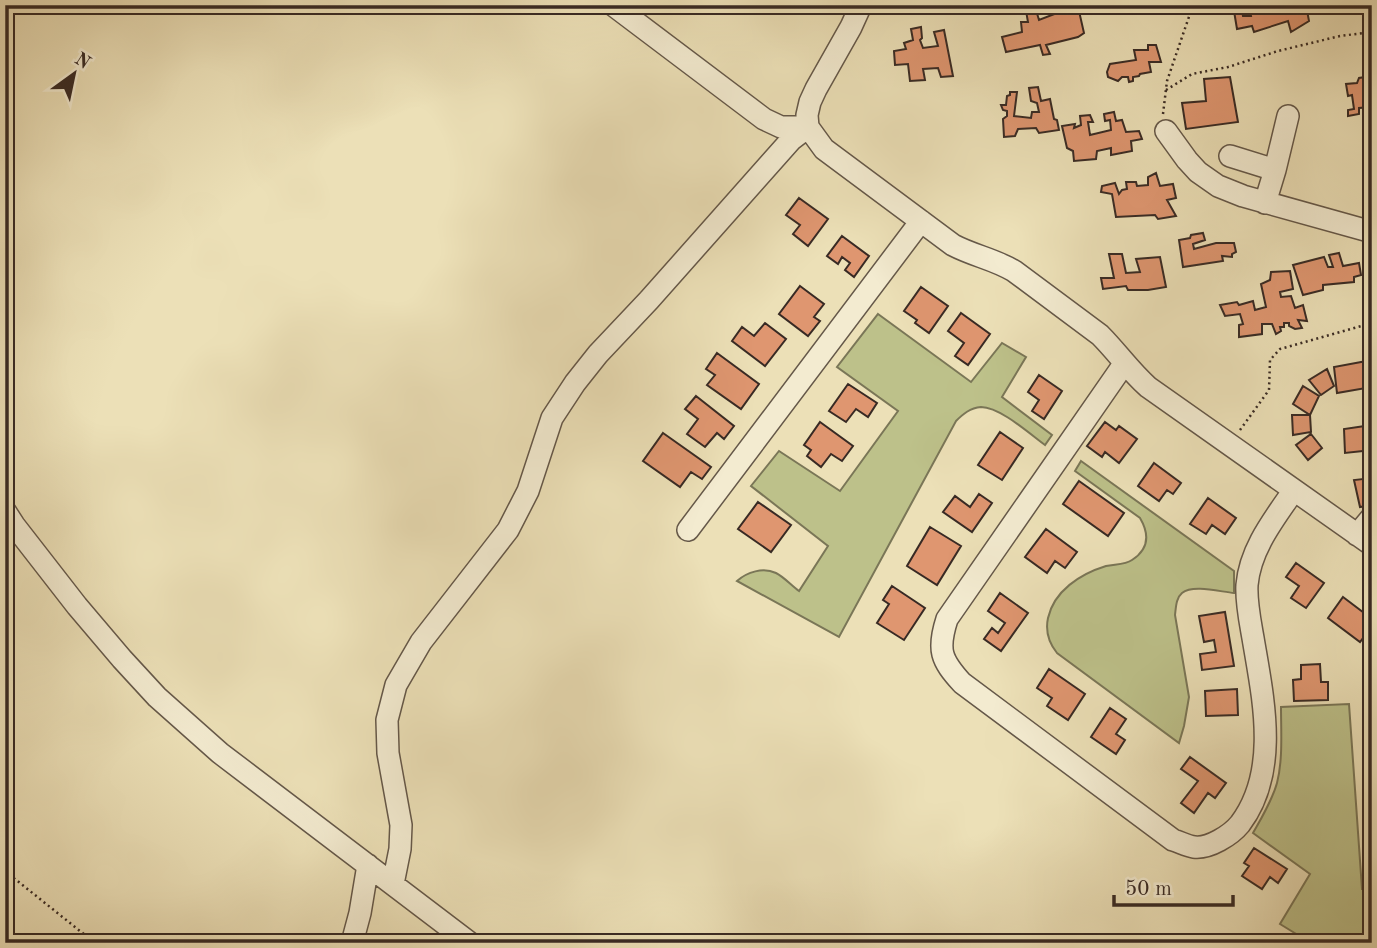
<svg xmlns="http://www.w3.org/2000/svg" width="1377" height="948" font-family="'Old Standard TT',serif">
<rect width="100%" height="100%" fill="#ece0b7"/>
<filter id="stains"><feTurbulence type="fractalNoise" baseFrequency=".00286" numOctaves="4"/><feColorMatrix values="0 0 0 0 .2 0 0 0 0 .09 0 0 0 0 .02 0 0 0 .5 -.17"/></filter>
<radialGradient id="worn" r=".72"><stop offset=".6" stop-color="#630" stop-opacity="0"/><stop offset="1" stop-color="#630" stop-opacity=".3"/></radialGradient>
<!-- green -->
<path fill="#bdc18a" stroke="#7a7657" stroke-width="2" d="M878,314L971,382L1002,343L1026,357L1002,397L1052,435L1045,445C1030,434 1000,407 981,407C970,408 963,414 956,421L839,637L737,581C747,572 763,567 776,573C784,577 792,586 799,591L828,546L751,486L779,451L840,491L898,411L837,367Z
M1081,461L1234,571V593C1221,592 1193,584 1182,593C1176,598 1176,607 1175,615L1189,697L1184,726L1179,743L1057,653C1049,643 1045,632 1048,618C1054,591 1080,574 1106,566C1114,564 1125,565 1132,560C1149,549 1150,535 1140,518L1075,471Z
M1349,704L1362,889L1372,890V943H1311L1280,924L1310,874L1253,833C1262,817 1272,801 1277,783C1283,760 1281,731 1281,707Z"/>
<!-- building -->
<path fill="#df9670" stroke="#382a24" stroke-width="2" d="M927,5H951L928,11Z
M1233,5H1241L1243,16H1251L1249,5H1306L1309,21L1291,32L1288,21L1254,32L1252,26L1237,29Z
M1036,10L1039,20L1057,13L1079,11L1084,33L1078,37L1046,45L1050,54L1043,55L1040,45L1006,52L1002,37L1022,32L1021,22H1028L1026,11Z
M921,27L922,38L920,40L923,48L938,46L934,32L944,30L953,76L941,77L938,68L923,69L925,80L910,81L908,64L895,65L894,51L906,49L904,43L913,40L911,29Z
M1148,45H1156L1161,62H1149L1151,72L1140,74L1139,76L1133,77V81L1129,82L1128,77H1122L1118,81L1108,77L1107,72L1110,64L1136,60L1134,50H1148Z
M1372,76V107L1359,108V114L1348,116V110L1354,109L1352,95L1348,96L1346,84L1357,83L1359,78Z
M1230,77L1238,122L1186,129L1182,103L1206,101L1204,79Z
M1038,87L1041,101L1050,99L1054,119L1057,120L1059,130L1039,133L1036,128L1018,129L1015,136L1004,137L1003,119L1007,116V111L1003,110L1001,105H1006L1007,96L1010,95V92H1017L1014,116L1031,118L1032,112H1039L1037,103L1031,101L1029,88Z
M1114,112L1116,121L1122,120L1126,132L1139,131L1142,139L1131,141L1132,151L1111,155V148L1097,151L1096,159L1074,161L1073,151L1067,148L1062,126L1075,124L1074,128L1081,125L1080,116L1090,115L1093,122H1088L1090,135L1111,130L1110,120L1105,121L1104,114Z
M1156,173L1160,186L1173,184L1176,198L1167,200L1176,216L1158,219L1155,215L1116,217L1112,194L1101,192L1102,186L1115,183L1119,194L1122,190L1127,189L1126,182H1136L1137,186L1148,185V177Z
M799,198L828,219L808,246L793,234L800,225L786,215Z
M1203,233L1205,240L1193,244L1194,249L1216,243H1234L1236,252L1232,254V257L1222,256L1223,261L1183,267L1179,240L1190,238L1191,235Z
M842,236L869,256L854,277L845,270L850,263L842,257L838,264L827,256Z
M1339,253L1343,266L1359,263L1361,275L1354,277V282L1323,285V290L1303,295L1293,265L1324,257L1328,267H1333L1329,255Z
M1109,254H1122L1126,273L1140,272L1136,259L1160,257L1166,287L1148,290H1128L1126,286L1103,289L1101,278H1114Z
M1290,271L1293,289L1280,292L1281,297L1291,296L1295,308L1303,305L1307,321L1298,320L1302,328L1295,329L1289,326V323H1284V327H1280L1281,331L1276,334L1272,324H1262V334L1239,337V325L1243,324L1240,314L1225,316L1220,305L1237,302L1239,305L1253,301L1255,310L1266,307L1261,284L1270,280L1271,272Z
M800,286L824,304L814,317L820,321L808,336L779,314Z
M921,287L948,306L929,333L915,323L917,320L904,311Z
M961,313L990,334L968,365L955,356L964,343L948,331Z
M765,323L786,339L765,366L732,341L742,327L754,336Z
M717,353L759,384L741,409L707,385L715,375L706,369Z
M1372,360V387L1337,393L1334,367Z
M1327,369L1334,386L1321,395L1309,380Z
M1039,375L1062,391L1044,419L1032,411L1039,400L1028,392Z
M848,384L877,403L868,417L856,409L846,422L829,411Z
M1303,386L1319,396L1310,415L1293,404Z
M696,396L734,426L724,439L717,433L705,447L687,434L698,419L685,409Z
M1292,415H1310L1311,432L1293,435Z
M820,422L853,446L842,461L831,454L821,467L807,456L811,450L804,445Z
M1105,422L1116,430L1119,426L1137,439L1119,463L1105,452L1102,457L1087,446Z
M1372,425V450L1345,453L1344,429Z
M1000,432L1023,448L1002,480L978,465Z
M663,433L711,467L702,479L691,472L680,487L643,461Z
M1311,434L1322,448L1308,460L1296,445Z
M1154,463L1181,483L1173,494L1167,490L1159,501L1138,486Z
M1372,478V505L1360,507L1354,480Z
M1079,481L1124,513L1108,536L1063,504Z
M979,494L992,503L972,532L943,512L955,496L970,507Z
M1208,498L1236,518L1225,534L1212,525L1206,534L1190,524Z
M758,502L791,525L771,552L738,529Z
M930,527L961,546L937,585L907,566Z
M1046,529L1077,552L1065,568L1055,561L1047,573L1025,557Z
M1296,563L1324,583L1306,608L1291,598L1299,586L1286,577Z
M892,586L925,608L904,640L877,623L889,604L883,600Z
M1000,593L1028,613L1001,651L984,639L992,628L998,633L1005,623L988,611Z
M1343,597L1372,619V626L1360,642L1328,618Z
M1225,612L1234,666L1202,670L1200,654L1216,652L1214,640L1204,642L1199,616Z
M1320,664L1321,682H1328V700L1294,701L1293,680L1301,679V665Z
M1049,669L1085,694L1068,720L1047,706L1052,698L1037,688Z
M1237,689L1238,715L1206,716L1205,691Z
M1110,708L1126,719L1116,734L1125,740L1116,754L1091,737Z
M1190,757L1226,783L1215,798L1208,793L1194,813L1181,803L1198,781L1181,769Z
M1254,848L1287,869L1278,883L1270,877L1262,889L1242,876L1249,866L1244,863Z"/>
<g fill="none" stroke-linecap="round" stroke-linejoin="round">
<!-- minor casing -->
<g stroke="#655849" stroke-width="24">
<path id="minor" d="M613,5L764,119L781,127H808
M861,5L851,27L816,89L810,102L807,115L808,127L824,149L953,245C974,256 994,259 1014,271L1100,335C1117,352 1130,371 1148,387L1372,545
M1166,131L1187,160L1198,172L1218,186L1243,196L1372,232
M1230,156L1275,170L1265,203
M1275,170L1288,116
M1124,364L947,619C937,650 941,660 962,683L1173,840C1180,842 1187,846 1194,847C1209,849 1231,835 1240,824C1280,771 1263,698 1253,638C1250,621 1246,602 1247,585C1250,549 1274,519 1294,490
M5,511L14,525L77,606L122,659L157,697L220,753L470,943
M688,530L921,221
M1357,535L1372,517
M393,884L400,849L401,825L388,753L387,720L396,685L421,642L508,530L528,491L552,418L575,383L598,354L649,300L791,140L808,127
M352,943L360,913L368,865"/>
</g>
<!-- path -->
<path stroke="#382a24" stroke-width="2.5" stroke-dasharray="2 3.5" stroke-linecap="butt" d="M1166,90L1192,74L1228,67L1278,51L1340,36L1372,32
M1163,114L1167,81L1193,5
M1240,430L1269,390L1270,360L1280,349L1372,323
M5,871L95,943"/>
<!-- minor -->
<use href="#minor" stroke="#f3ebd0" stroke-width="21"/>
</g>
<!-- margin -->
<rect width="1377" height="948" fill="none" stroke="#ece0b7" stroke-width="28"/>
<rect x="7" y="7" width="1363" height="934" fill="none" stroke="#382a24" stroke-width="3.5"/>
<rect x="14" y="14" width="1349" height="920" fill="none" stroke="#382a24" stroke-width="2"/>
<!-- north arrow -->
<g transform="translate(74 74) rotate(33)" stroke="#f3ebd0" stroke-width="5" paint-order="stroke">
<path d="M0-5L12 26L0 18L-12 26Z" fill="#382a24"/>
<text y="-10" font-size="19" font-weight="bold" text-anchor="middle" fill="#382a24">N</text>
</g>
<!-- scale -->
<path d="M1114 895v10h119v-10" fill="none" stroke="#382a24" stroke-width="3.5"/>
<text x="1125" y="895" font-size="21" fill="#382a24" stroke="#f3ebd0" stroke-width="5" paint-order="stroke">50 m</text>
<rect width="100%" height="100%" filter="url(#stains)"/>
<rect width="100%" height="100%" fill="url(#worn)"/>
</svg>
